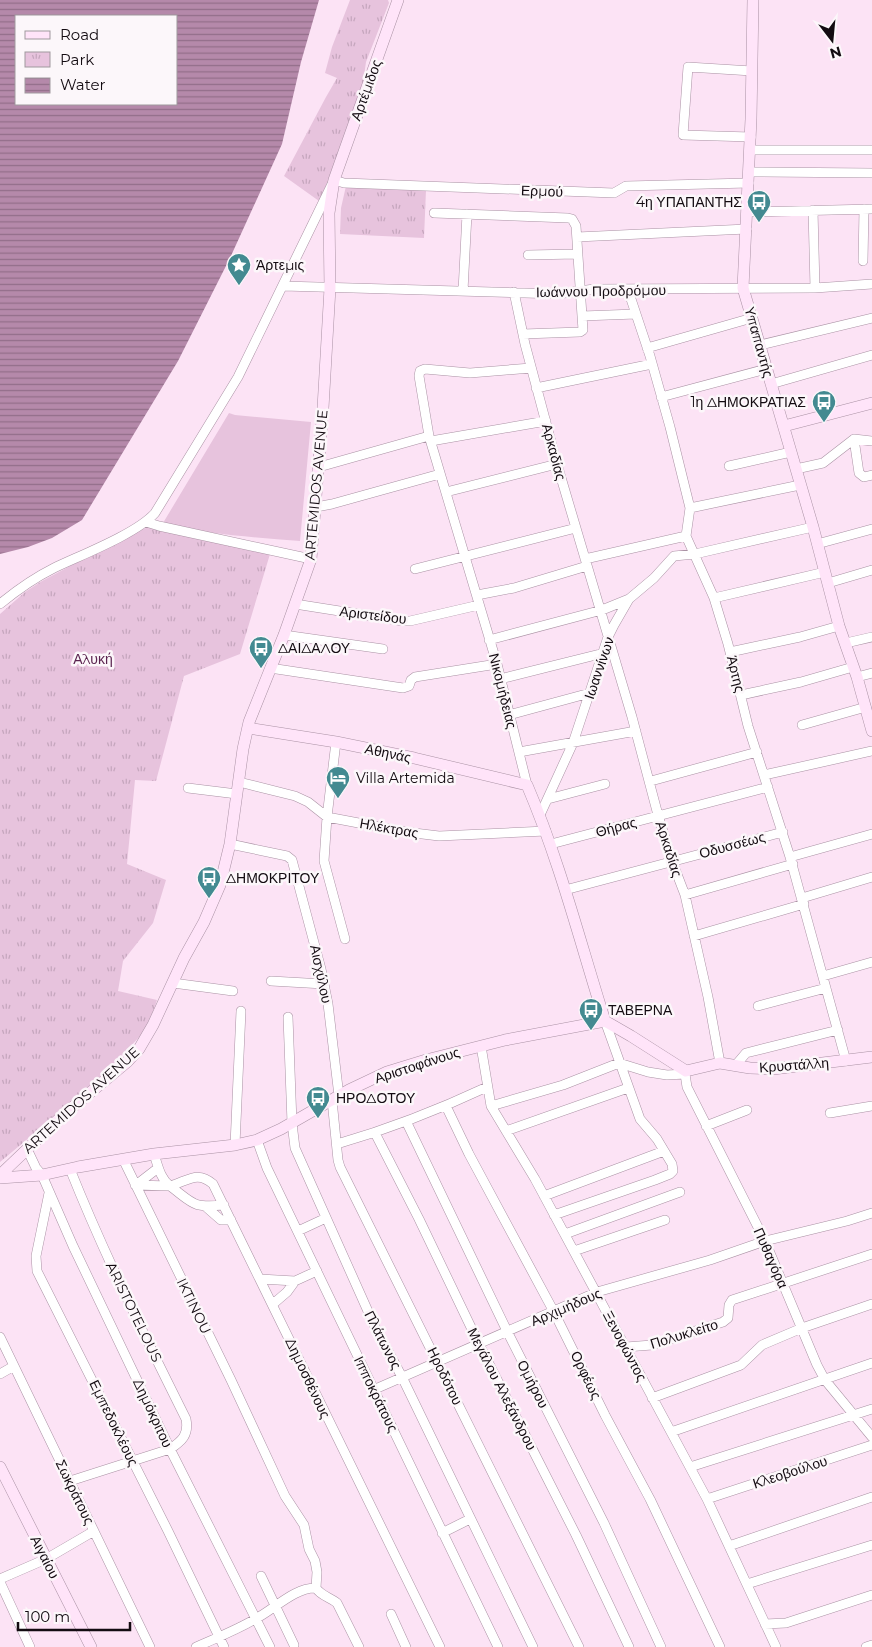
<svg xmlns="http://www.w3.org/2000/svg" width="872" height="1647" font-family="Montserrat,sans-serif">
<defs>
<pattern id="park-tufts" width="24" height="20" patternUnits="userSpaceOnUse" patternTransform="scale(1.25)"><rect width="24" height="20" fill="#e7c3dd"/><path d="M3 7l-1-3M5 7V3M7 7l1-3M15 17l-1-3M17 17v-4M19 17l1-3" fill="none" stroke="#c5a6bd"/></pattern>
<pattern id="water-rules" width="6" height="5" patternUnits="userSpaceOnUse" patternTransform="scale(1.25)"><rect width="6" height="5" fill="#b589aa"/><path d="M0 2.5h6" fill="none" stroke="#926e89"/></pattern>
</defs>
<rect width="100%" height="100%" fill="#fce3f5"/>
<!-- grass -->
<path fill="#e7c3dd" d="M229,413L235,415L311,422L300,541C254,537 208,535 163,523Z"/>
<!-- park -->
<path fill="url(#park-tufts)" d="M350,0H388L389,3L366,62L363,83L340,154L319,201L284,176L326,97L337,78L325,73L332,47Z
M346,186L426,190L424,238L340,234L341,208Z
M150,527L270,554L240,654L184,676L156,781L135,780L127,864L166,880L153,923L123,961L118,991L157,1000L147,1029L97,1081L0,1162V614L25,592L42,581L138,530Z"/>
<!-- water -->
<path fill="url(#water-rules)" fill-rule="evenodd" d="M0,0H319L301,62L282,144L230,258L178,361L82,520L52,538L28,547L0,554ZM176,16V104H16V16Z"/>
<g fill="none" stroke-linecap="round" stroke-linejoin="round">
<!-- street casing -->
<g stroke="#aa92a4" stroke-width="10">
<path id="street" d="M751,137L683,135L688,67L752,71
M750,150H872
M749,172L872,173
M813,210L815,288
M748,212L872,209
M434,213L568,218L572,219L576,226L582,316
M577,237L747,229
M528,255L577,254
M863,261L864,209
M283,286L558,294L594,289L815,288L872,284
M628,290L650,356L670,427L690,508L686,536L714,598L728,644L748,726L790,857L846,1061
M463,291L467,214
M514,292L525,344L557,464L632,717L658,815L672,861L685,895L708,997L720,1063
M523,334L580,332L583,330L582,316L636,314
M760,345L872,318
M647,348L752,318
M771,384L872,355
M536,388L652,364
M661,397L766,369
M854,439L859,473L864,477L872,475
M431,441L546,421
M729,466L791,452
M319,467L429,436
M796,469L823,463L854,439L872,441
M446,492L557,464
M316,507L332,504L440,474
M690,508L800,485
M146,522L159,526L311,559
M817,544L872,529
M585,559L686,536
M415,569L576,528
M828,583L872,570
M477,595L514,588L587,566
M714,598L825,572
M0,604C17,590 34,578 54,568C81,555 136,534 155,513L238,377L334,180L344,183L614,193L626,186L749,183
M295,604L403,621H410L479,605
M284,635L383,649
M489,640L602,610L629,599
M846,643L872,637
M730,652L800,637L839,626
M270,668L403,688L409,686L411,680L415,677L497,664
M857,677L872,673
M500,679L604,653
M741,695L801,682L853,667
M509,715L590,693
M802,725L866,707
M336,742L327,817L324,861L345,939
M519,752L636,731
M764,775L872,751
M651,781L757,752
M239,782L295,796L308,802L327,817L406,832L439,836L546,831
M527,785L497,664L429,436L419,376L420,371L425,369L470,373L531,368
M188,788L237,794
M548,799L605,784
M540,815L573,743L608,637L614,625L629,599L654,578L674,556L695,554L813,527
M230,844L287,856L292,860L321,969L328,1004L339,1096
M551,844L768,787
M790,857L872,834
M565,890L783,832
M685,895L793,864
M802,898L872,877
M694,936L804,904
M823,976L872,962
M271,981L324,984
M173,983L233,991
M758,1006L826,988
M288,1017L292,1123L295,1148L375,1327L402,1377L533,1647
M481,1046L491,1106L535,1179L707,1499L776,1647
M735,1066L746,1053L838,1030
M686,1071L685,1074L687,1087L765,1241L817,1365L825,1380L872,1437
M332,1100L338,1160L340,1167L579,1647
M446,1106L469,1154L554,1312L605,1415L650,1499L720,1647
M491,1106L563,1085L619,1063L648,1072L667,1075L685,1074
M830,1113L872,1106
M406,1121L507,1331L604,1523L661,1647
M706,1126L747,1110
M506,1131L628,1088
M375,1133L419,1219L479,1344L576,1535L629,1647
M257,1140L267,1168L498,1647
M337,1144C389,1129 438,1110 487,1087
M235,1145L241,1011
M27,1149L36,1168L42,1175L73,1246L170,1449L270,1647
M154,1154C158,1166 160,1178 170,1186C188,1181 197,1170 213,1184L440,1647
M123,1159L231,1380L285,1496L304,1525L309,1549L315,1561L317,1572L316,1588
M70,1169C104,1254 145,1337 186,1419C189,1435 182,1441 170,1449L70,1481
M135,1185L170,1186C194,1204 192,1208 224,1205
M136,1185L158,1168
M49,1193L36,1256L37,1271L168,1531L224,1647
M544,1196L664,1151
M205,1206L221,1220H231
M554,1215L655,1180L670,1174L673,1171L672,1164L657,1139L640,1119L605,1021
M298,1231L326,1218
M565,1234L680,1192
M574,1251L665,1220
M260,1279L295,1281L317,1271
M273,1304L287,1292L295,1281
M0,1337L150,1647
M626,1347L652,1345L723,1322L728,1318L729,1305L732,1300L872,1254
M0,1374L14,1366
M373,1390L597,1292L710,1260L765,1241L847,1221L872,1213
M652,1398L741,1365L762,1345L802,1328L872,1304
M671,1432L872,1363
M690,1467L872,1409
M707,1499L872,1445
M442,1533L470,1519
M729,1546L872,1497
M261,1576L294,1645
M0,1579L46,1559L94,1531
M0,1582L30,1647
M747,1584L872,1545
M391,1614L406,1647
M765,1624L786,1623L872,1595
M196,1647C216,1638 237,1630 257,1618C274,1609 296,1587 316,1588C321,1596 330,1597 337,1603L359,1647
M866,1647L872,1645"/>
</g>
<!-- secondary casing -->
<g stroke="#aa92a4" stroke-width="12">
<path id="secondary" d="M753,0L751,119L743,288L813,527L839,626L857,677L872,731
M784,426L872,403
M248,728L336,742L414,758L527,785C560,862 580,942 605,1021
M0,1175L62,1116L127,1062L139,1049L153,1025L184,958L204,922L220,885L230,844L243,749L249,722L284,635L311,559L323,408L330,288L329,213L334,180L398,0
M0,1178L42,1175L78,1167L154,1154L235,1145L257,1140L281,1129L349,1090L387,1072L426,1060L505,1040L605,1021L631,1036L686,1071L720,1063L750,1068L773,1069L872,1057
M0,1467L91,1647"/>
</g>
<!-- street -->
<use href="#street" stroke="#fff" stroke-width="9"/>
<!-- secondary -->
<use href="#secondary" stroke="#ffe4f9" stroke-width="11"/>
</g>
<!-- icons -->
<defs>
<g id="bus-pin" transform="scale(1.25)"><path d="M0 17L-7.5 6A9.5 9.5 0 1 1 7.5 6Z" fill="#438a91" stroke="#fcf7fa"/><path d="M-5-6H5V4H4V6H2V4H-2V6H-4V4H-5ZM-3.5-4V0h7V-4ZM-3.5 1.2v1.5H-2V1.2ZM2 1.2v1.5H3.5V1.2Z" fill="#fff"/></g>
<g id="sight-pin" transform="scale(1.25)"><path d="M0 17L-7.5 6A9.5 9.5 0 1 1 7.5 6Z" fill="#438a91" stroke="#fcf7fa"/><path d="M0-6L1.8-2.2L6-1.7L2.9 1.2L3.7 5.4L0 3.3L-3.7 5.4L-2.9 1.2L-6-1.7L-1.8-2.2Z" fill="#fff"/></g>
<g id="hotel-pin" transform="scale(1.25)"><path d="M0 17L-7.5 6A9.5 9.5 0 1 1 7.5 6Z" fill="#438a91" stroke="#fcf7fa"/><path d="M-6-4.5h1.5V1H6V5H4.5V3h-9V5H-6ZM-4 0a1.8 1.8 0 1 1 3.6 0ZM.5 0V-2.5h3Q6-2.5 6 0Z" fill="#fff"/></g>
</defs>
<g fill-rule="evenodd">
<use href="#bus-pin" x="759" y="202"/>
<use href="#sight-pin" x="239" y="265"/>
<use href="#bus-pin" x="824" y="402"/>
<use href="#bus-pin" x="261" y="648"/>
<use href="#hotel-pin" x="338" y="778"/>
<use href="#bus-pin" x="209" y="878"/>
<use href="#bus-pin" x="591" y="1010"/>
<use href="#bus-pin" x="318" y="1098"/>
</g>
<g text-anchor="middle" stroke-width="5" stroke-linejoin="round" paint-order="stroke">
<!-- street labels -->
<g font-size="14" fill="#130b11" stroke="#fcf7fa">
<text transform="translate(366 90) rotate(-70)" y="5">Αρτέμιδος</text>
<text transform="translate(542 191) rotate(2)" y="5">Ερμού</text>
<text transform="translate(601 291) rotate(-1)" y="5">Ιωάννου Προδρόμου</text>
<text transform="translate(759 342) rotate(74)" y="5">Υπαπαντής</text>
<text transform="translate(554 452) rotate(75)" y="5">Αρκαδίας</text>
<text transform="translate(316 485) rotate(-85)" y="5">ARTEMIDOS AVENUE</text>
<text transform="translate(373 615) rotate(7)" y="5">Αριστείδου</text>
<text transform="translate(599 668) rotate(-71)" y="5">Ιωαννίνων</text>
<text transform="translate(736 674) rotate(76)" y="5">Άρτης</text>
<text transform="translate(503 691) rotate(76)" y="5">Νικομήδειας</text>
<text transform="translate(388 753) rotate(12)" y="5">Αθηνάς</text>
<text transform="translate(616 827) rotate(-15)" y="5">Θήρας</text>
<text transform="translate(389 828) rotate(10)" y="5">Ηλέκτρας</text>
<text transform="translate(732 845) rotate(-15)" y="5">Οδυσσέως</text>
<text transform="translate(669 849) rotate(72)" y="5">Αρκαδίας</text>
<text transform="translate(321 974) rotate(78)" y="5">Αισχύλου</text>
<text transform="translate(417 1065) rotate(-18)" y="5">Αριστοφάνους</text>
<text transform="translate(794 1065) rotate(-4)" y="5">Κρυστάλλη</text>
<text transform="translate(81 1100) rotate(-42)" y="5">ARTEMIDOS AVENUE</text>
<text transform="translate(771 1258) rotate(66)" y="5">Πυθαγόρα</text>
<text transform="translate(194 1306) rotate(64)" y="5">IKTINOU</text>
<text transform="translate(566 1307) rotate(-23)" y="5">Αρχιμήδους</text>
<text transform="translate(134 1312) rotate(64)" y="5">ARISTOTELOUS</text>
<text transform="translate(684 1334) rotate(-17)" y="5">Πολυκλείτο</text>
<text transform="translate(383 1340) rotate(63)" y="5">Πλάτωνος</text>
<text transform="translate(625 1346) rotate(62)" y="5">Ξενοφώντος</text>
<text transform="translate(586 1375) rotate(64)" y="5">Ορφέως</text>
<text transform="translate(445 1376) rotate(64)" y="5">Ηροδότου</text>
<text transform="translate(308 1378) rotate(65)" y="5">Δημοσθένους</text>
<text transform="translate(533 1384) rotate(63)" y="5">Ομήρου</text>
<text transform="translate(502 1389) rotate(63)" y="5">Μεγάλου Αλεξάνδρου</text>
<text transform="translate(376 1394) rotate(64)" y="5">Ιπποκράτους</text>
<text transform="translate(153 1413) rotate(65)" y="5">Δημόκριτου</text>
<text transform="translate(114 1423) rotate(64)" y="5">Εμπεδοκλέους</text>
<text transform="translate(790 1472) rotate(-18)" y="5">Κλεοβούλου</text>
<text transform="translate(75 1492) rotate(64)" y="5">Σωκράτους</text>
<text transform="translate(45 1557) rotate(63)" y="5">Αιγαίου</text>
</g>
<!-- poi labels -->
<g font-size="14" fill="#130b11" stroke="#fcf7fa" text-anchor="start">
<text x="742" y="207" text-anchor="end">4η ΥΠΑΠΑΝΤΗΣ</text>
<text x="256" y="270">Άρτεμις</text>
<text x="806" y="407" text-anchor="end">1η ΔΗΜΟΚΡΑΤΙΑΣ</text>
<text x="278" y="653">ΔΑΙΔΑΛΟΥ</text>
<text x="356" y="783">Villa Artemida</text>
<text x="226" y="883">ΔΗΜΟΚΡΙΤΟΥ</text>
<text x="608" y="1015">ΤΑΒΕΡΝΑ</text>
<text x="336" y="1103">ΗΡΟΔΟΤΟΥ</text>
</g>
<!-- park labels -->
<g font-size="14" fill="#5b2450" stroke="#fcf7fa">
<text x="93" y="664">Αλυκή</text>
</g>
</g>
<!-- legend -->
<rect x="15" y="15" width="162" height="90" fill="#fcf7fa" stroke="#9f999d"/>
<rect x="25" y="31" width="25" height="8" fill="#ffe4f9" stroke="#9f999d"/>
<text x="60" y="40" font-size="15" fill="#130b11">Road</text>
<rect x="25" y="52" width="25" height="15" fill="url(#park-tufts)" stroke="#9f999d"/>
<text x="60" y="65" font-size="15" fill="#130b11">Park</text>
<rect x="25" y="78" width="25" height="15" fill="url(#water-rules)" stroke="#9f999d"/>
<text x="60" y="90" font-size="15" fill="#130b11">Water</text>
<!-- north arrow -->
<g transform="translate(832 40) rotate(164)" stroke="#fcf7fa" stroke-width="4" paint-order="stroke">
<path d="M0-4L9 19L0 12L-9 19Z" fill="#130b11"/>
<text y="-8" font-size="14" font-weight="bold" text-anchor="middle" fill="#130b11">N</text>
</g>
<!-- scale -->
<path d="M18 1622v8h112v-8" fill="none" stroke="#130b11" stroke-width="2.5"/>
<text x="25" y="1622" font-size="15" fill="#130b11" stroke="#fcf7fa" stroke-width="4" paint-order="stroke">100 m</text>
</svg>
